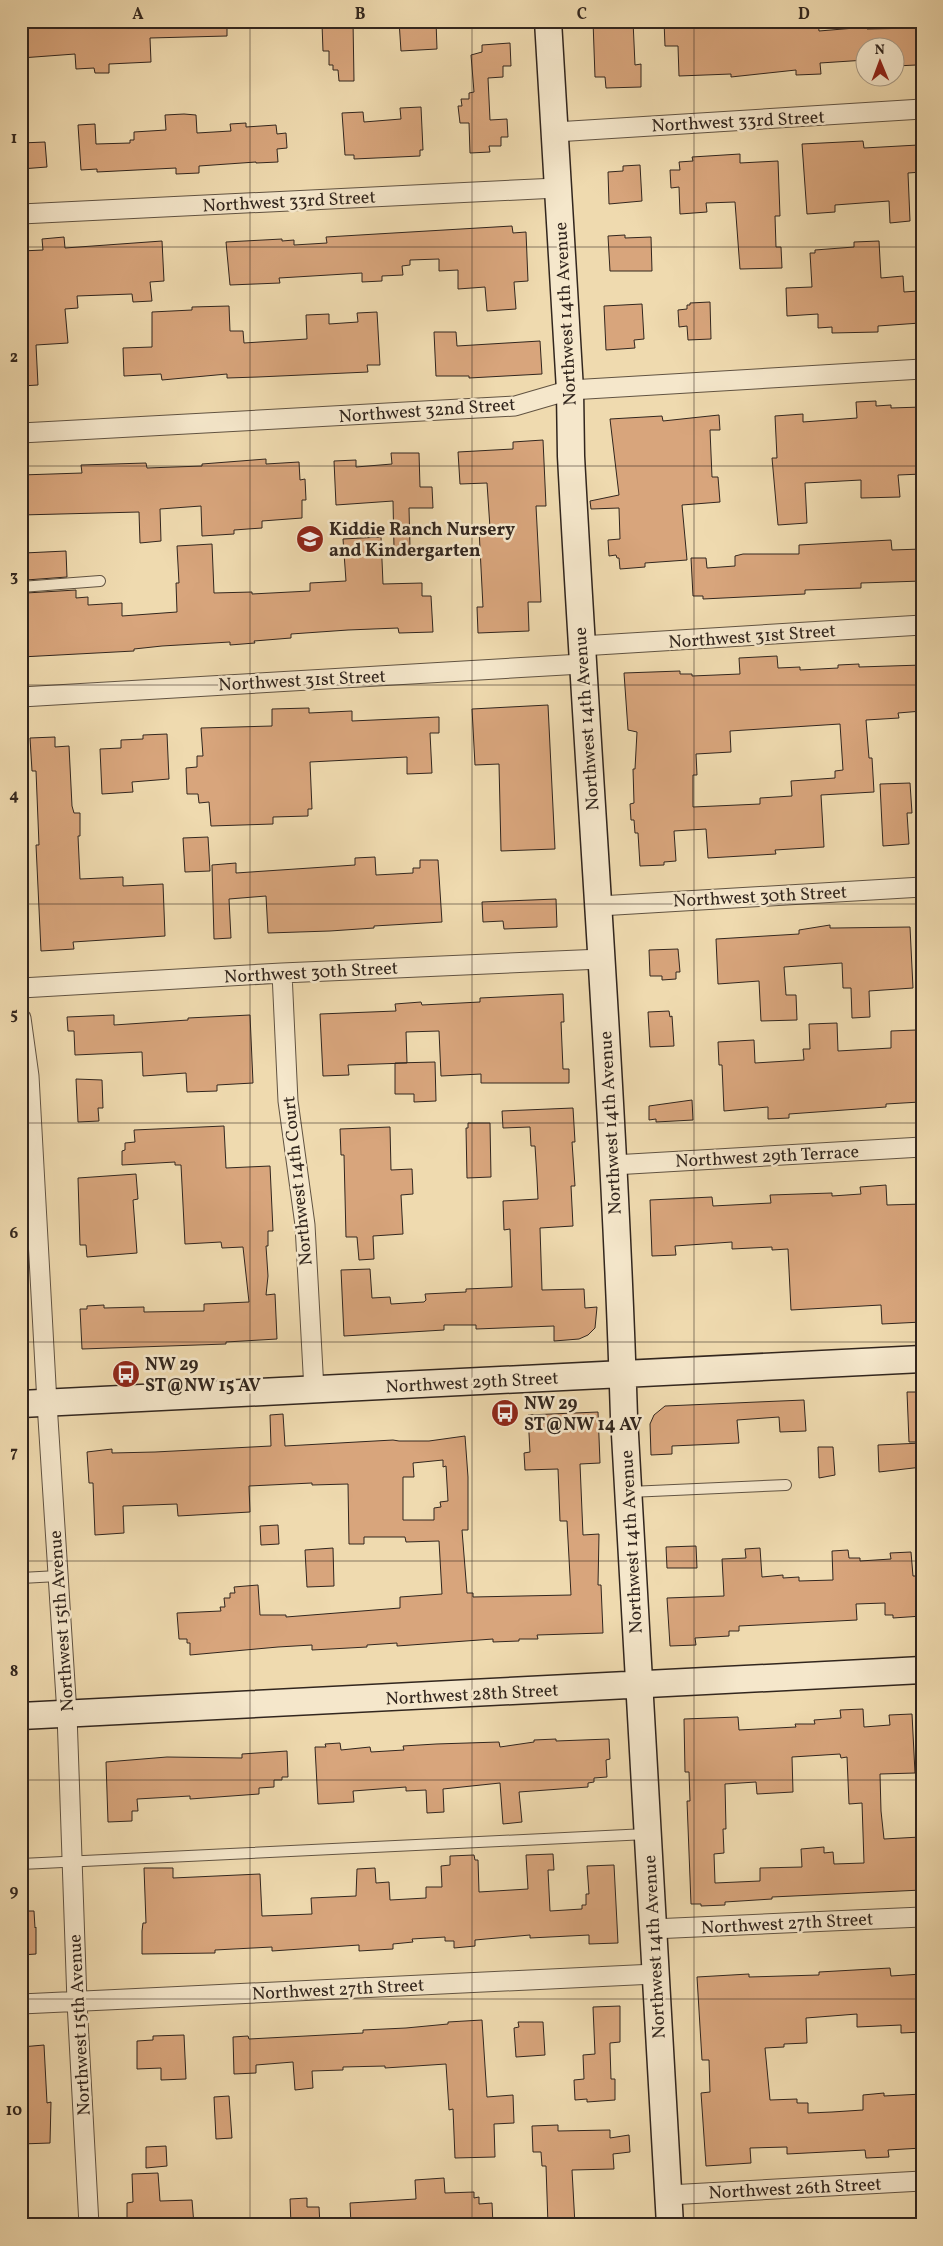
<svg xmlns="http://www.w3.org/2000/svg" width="943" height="2246" font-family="Vollkorn,serif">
<rect width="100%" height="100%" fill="#efdaaf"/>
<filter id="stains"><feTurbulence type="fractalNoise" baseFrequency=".004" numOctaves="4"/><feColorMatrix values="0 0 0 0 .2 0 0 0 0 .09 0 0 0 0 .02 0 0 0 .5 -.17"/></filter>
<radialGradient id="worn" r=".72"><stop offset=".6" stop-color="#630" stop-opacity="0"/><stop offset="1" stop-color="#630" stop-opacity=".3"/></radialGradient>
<!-- building -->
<path fill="#d8a57c" stroke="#32261e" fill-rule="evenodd" d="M21,21H227V36L150,38L151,62L109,64V73H95L94,68L76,69L75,54L21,58Z
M331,21H353L354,81H339L338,70H333V65H329V51H323L322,24H331Z
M399,21H436L437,49L401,51Z
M593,21H633L635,65L641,64V87L606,88L605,77H595Z
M664,21H702V23L818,21L819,31L867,27V29L917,28L916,65L896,66V48H866V60L820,63L821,74L796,75V70L731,77V74L679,76L678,46H665Z
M510,43L511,66H503V77L488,78L490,120L507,119L508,137H501V146H489L490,152L470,153L469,123H460L458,106H462L461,99H469V93L474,92L471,55L482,52V45Z
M421,107L423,150H420V156L354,159V155H345L342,113L363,112L364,122L401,119L400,108Z
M184,114L196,115L197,133L231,131L230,124L246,123V127L276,125L277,134L286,133L287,148L277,149L278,162L256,163V162L199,166V173L176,174V168L97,172V169L81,170L78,125L95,124L96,144L130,143V140H134V132L166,130L165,115Z
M863,141L864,148L918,145L919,157H922V172L908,173L910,221L890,223L889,201L835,205V212L807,214L802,144Z
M45,142L47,167L21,169V143Z
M740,154V163L778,161L780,216H775L776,247H781L782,268L740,269L735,202L706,203L707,212L680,214L679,187L671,188L670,170H680L679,162L693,161L692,157Z
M640,165L642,201L609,204L608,172L623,171V166Z
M512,226L513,233L526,232L528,281L514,282L516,309L487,311L485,287L458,289V270L439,271V259L410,260V265L402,266L403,275L382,276V281L362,282V273L279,278L280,283L230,285L226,242L282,239V241L294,240V245L327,243L326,237Z
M625,235V238L651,237L652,271H610L608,236Z
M64,237L65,248L162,241L164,281L150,282L152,301L133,302L132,294L77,296L78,308L65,309L68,343L36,345L38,385L21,386V251L43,250L42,239Z
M879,241L881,278L903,276L904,292L918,291L920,323L878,326V332L832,333V327L818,328V314L787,316L786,288L812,287L810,253H815V250L854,247V242Z
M710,302L711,339L688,340L687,326L679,327L678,310L687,309V305H690V303Z
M642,304L644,339L634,340L635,348L606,350L604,306Z
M229,306L230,331H243L244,343L307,339L306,315L329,314V324L358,322L357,313L377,312L380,365H367L368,372L258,377L227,378V374L162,380L161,374L124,376L123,348L152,347V312L192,310V307Z
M434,332H456L457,346L540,341L542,374L469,378V376H436Z
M876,401V406L891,405V408L922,407V474L898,475L900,497L861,498V480L805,483L807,523L778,525L772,458H777L775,416L803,414V422L857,418L856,402Z
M719,415L720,430H710L712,477H718L720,502L682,505L687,560L645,563V567L620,569L619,558H617L616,555L609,556L608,540L620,539L619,508L591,509L590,501L619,495L610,419L662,416L663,421Z
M543,440L546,506H536L541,602H528L529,631L478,633L477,607H483L479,529L490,528L487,483L460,484L458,452L513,449V442Z
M391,453H419L420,487H432L433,508H409L410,548H394L393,501L336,505L334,461L356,460V467L392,464Z
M266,459V464L299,462L300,480L305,479L306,500H302V518L262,521V528L234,530V534L202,536L201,506L160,509L161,541L140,543L139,512L21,515V475L82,473L81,465L146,463L147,468L202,466V464Z
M381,537L383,584L422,583V596H431L433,632L399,633L398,628L348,630L291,634V638L254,641L255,643L230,645V642L162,646L134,649V651L21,657V608H27L26,593L76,590V598L88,597V605L122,603V616L177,612L176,583H179L177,546L212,544L214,593L252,592V594L310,591V583L346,581L343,539Z
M891,540L892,550L922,549V581L861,583V588L805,590V594L703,599V596H693L691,558H706L707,568L735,566V556L743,554H799V545Z
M66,551L67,577L26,580L24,553Z
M777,656L778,668L800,667V670L838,668V665L859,664V667L922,665V711L898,713L899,718L866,720L869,758H872L874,792L821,795L824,847L775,850L776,854L708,858L706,829L674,831L676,861L664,862V865L640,866L638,833H635L634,820H631L630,804L634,803L633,769H635L637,732L628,730L624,673L680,671V674H692V676L740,674L739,658ZM840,724L843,770L835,771V778L791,781L792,796L760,798V804L693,807V775H697L696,754L731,752L730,731Z
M548,705L555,849L501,851L499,764L475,765L472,709Z
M309,708V713L352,711V721L439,717V733H430L432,773L407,774V757L310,762L312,809H308V816L273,817V824L211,826L209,802L199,803L198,794H187L186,768L197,767V756H203L201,728L272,726V709Z
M167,734L169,779L132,782L133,792L102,794L100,749L121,748V740L143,739V735Z
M55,737V747L69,746L72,806L74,813H80V836H78L80,879L123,877V886L163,884L165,936L73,942L74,949L41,951L36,845H39L36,771H32L30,738Z
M910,783L912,813H907L909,844L883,846L880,784Z
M208,837L210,871L185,872L183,838Z
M375,857L376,875L413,873V868H420V860H438L442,922L374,926V928L330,931L268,933L266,896L229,899L231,938L214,939L212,865L236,863V873L355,865V858Z
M556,899L557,927L504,929L503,921L483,922L482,902Z
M830,925V928H835L910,927L913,988L869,991L870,1017L852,1018L851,988H843L842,963L784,967L786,995H796L797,1020L761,1021L759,981L718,984L716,939L799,934V930Z
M678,949L680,972H676V979L662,980V976H650L649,950Z
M563,994L564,1022H561L563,1069H569V1083H481V1074L441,1076L439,1031L406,1032L407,1063L348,1065L349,1075L323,1076L320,1014L396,1011L395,1004L421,1002L422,1005L480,1002V998Z
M669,1011L670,1017L672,1016L674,1046L650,1047L648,1012Z
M114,1015V1025L188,1020V1018L250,1015L253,1083L217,1085V1091L187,1092L186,1073L143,1076L142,1052L75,1055L74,1031H68L67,1017Z
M837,1023L838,1051L891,1048V1031L916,1030L920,1102L886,1104V1107L789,1114V1118L768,1119V1107L724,1111L722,1065H719L718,1042L754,1040L755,1063L804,1060L803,1049H810L809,1024Z
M435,1062L436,1101L414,1102V1094H395V1063Z
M76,1079L102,1080L103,1108H98L99,1121L78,1122Z
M692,1100L693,1120L656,1122V1119L649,1120V1106Z
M573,1108L575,1142H572L575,1186H571L573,1226L540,1228L542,1290L584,1289L585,1308L597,1307L595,1328L588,1335L579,1339L554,1341V1326L476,1329V1325H444V1330L344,1336L341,1270L370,1269L372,1298L390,1297L391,1304L424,1302L426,1300L425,1294L466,1292V1289L512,1287L510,1229L504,1230L503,1201L538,1199L537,1178L535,1146H531L530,1127L503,1128L502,1111Z
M468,1123H490L491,1177L467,1178L466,1128H468Z
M224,1126L226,1168L270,1166L273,1231H268V1246H266L268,1276L266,1295L275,1294L277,1339L226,1342V1344L82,1349L80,1309H87V1306L104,1305V1308L144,1307V1312L204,1311V1304L249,1302L243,1247L222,1248L221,1242L185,1244L181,1165H175V1162L122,1165V1151L125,1150V1143L135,1142L134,1130Z
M390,1127L391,1170L412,1169L413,1194L401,1195L403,1234L373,1236L374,1259L359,1260L357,1237H346L344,1155H341L340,1129Z
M136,1174L138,1199L133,1200L137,1253L87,1257L86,1245H80L78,1178Z
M886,1185L887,1205L922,1204V1322L882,1324L881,1305L791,1310L788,1249L772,1250V1247L732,1249V1242L675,1246L676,1255L652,1256L650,1200L712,1197L713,1206L771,1203L770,1195L832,1193V1196L861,1194L860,1187Z
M907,1392H922V1442H909Z
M804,1400L806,1431L780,1432L779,1417L737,1420L739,1443L672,1446V1454L651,1455L650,1424L654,1415L665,1406Z
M598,1412L600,1463L580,1464L583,1535L599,1534L598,1585H601L603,1633L537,1635L538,1639H519V1641L493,1642V1639L397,1646V1643L367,1645V1647L312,1650V1645L278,1647L190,1655V1643H187V1639H179L177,1613L221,1611L220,1607H225L224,1598H230V1593H235L234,1587L258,1585L260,1615H286V1617L400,1608V1597L442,1594L439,1541L406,1542L405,1537H364V1544H349L348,1484L312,1485V1483L249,1486L250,1512L178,1516L177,1504L123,1506L124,1533L95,1535L93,1483H89L87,1452L112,1449V1453L155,1452L271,1446L270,1415L283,1414L285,1446L393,1440L399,1441H429L465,1436L468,1477V1530H462L467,1593H473V1597L571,1595L567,1521H560L558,1469L525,1470L524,1453L530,1452L528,1415ZM443,1460V1467L446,1466L448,1501L440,1502L441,1507L434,1508V1520H403V1477H414L413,1463Z
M922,1443V1467L879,1472L878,1445Z
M818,1447H833L835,1475L819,1478Z
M278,1525L279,1544L261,1545L260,1526Z
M696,1546L697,1568H667L666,1547Z
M333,1548L334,1586L307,1587L305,1550Z
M760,1548L762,1577L783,1575V1578L799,1577V1581L833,1580L832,1551L848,1550L849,1558H860V1561L891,1559L890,1553L911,1552L913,1576H922V1616L893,1618V1615H885V1603L856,1604L857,1620L739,1626V1631H729V1636L695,1638L696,1645L670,1646L667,1598L724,1596L722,1559L746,1558L745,1549Z
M863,1709L864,1727L890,1725L889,1715L912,1714L915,1773L880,1774L881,1811L884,1839L920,1837L922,1890L772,1897V1899L725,1902V1905L701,1906V1904H691L687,1801H690L689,1772H685L684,1719L738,1717L739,1730L796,1727L795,1724H815L814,1720L841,1718L840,1710ZM840,1754L841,1758L847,1757L849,1804L862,1803L864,1863L834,1864L833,1852L824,1853V1847L801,1849L802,1867L760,1868V1881L715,1883L714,1854L724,1853L723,1829H726L725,1784L756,1782L757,1794L793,1792L792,1757Z
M556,1739V1741L609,1739L610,1759L606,1760L607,1777L594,1778V1782L588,1783V1787L519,1792L522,1822L503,1824L500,1783L443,1789L444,1812L427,1813L426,1790L406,1791V1787L353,1791L354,1802L318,1804L315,1747H326L325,1744L340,1743L341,1750L370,1747L371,1752L404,1750L403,1746L436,1744L499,1742L500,1747L534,1742V1740Z
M287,1751L288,1777H282V1780H274V1787L259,1788V1794L190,1799V1796L137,1799L138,1811H132V1821L108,1822L106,1762L167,1757L242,1758V1754Z
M553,1854L554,1870H548L550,1911L582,1909V1905H586V1894H589L587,1866L614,1865L618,1943L589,1944V1935L530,1938V1935L475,1940V1946L454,1948V1941H445V1937L412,1939L413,1942L393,1944V1949L359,1951V1945L272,1951V1947L215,1950V1953L142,1954V1931L143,1923H146L144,1868H173V1878L260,1874L262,1916L312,1914L311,1898L356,1896L357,1869L375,1868L376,1883L389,1882L390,1900L426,1898V1887H442L441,1866L450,1865V1856L474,1855L475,1860H478L479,1892L528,1889L526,1855Z
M21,1911H34L35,1928L36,1927V1954L21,1955Z
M890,1968L891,1976L922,1974V2032L901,2033V2025L857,2027V2014L806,2018L807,2043L784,2044V2047L765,2048L770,2100L797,2099V2103H808V2113L832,2112L863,2110V2095L884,2093V2096L922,2094V2148L888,2150L889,2157L866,2158L865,2150L787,2154V2147L750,2148L751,2163L706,2166L701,2093L710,2092L709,2060H702L697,1977L749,1974V1977L819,1975V1972Z
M620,2006V2042L610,2043V2048L611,2079H615V2100L587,2102V2099L575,2100L574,2080L584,2079L583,2055L595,2054L593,2007Z
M482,2020L487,2097L513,2095L514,2123L494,2124L495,2157L455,2158L453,2109L449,2110L446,2064L385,2068V2066L343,2067V2070L312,2071L313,2088L295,2090L293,2062L256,2065V2073L234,2074L233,2037L248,2036L249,2039L363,2033V2030L406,2028L448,2024V2022Z
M518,2022H543L545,2055L516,2057L514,2028L519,2027Z
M184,2035L186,2079L161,2080V2068L137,2069V2041L153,2040V2036Z
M44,2045L47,2103L51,2102L50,2143L21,2144V2047Z
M229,2096L232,2138L216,2139L214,2097Z
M558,2125V2131L610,2130V2138L629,2135L630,2152L613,2154L614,2169L572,2170L575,2225H548L546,2166H542L541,2152H533L532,2126Z
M166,2146L167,2166L146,2168V2147Z
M158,2173L160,2201L192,2200L194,2225H127V2203L133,2202L132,2174Z
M444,2178L445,2193L474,2192V2198L479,2197V2204L492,2203L493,2225H351L350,2203L416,2199L415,2180Z
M307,2198V2207H319L320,2225H291L290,2199Z"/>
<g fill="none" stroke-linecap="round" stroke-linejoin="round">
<!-- lane casing -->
<g stroke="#615342" stroke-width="12">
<path id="lane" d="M21,587L100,581
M629,1492L786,1485
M21,1578L58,1576
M21,1864L647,1834"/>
</g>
<!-- street casing -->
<g stroke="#615342" stroke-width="21">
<path id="street" d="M555,132L922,109
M21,214L557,188
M21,433L515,406L570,390L922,369
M581,646L922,625
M21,697L582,664
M599,906L922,887
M282,973L288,1101L305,1225L314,1390
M21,988L282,973L602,959
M21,1018L29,1076L47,1403L67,1714L77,2002L89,2225
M613,1165L922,1147
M652,1929L922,1917
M21,2004L655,1974
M668,2195L922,2181"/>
</g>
<!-- secondary casing -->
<g stroke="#32261e" stroke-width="29">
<path id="secondary" d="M548,21L570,390L571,456C588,776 614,1096 624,1417L670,2225
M21,1404L922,1359
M21,1716L922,1670"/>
</g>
<!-- lane -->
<use href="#lane" stroke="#f5e7cb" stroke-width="10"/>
<!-- street -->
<use href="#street" stroke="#f5e7cb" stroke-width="19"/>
<!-- secondary -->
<use href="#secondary" stroke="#f5e7cb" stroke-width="26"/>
</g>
<!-- grid -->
<path fill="none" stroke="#32261e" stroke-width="1" stroke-opacity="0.55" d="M250,21V2225M472,21V2225M694,21V2225M21,247H922M21,466H922M21,685H922M21,904H922M21,1123H922M21,1342H922M21,1561H922M21,1780H922M21,1999H922"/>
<!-- icons -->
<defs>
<g id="school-disc" transform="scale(1.4375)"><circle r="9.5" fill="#8f2418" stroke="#f5e7cb"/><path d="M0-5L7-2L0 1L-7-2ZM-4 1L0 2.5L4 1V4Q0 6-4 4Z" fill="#fff"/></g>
<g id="bus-disc" transform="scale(1.4375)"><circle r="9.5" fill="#8f2418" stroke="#f5e7cb"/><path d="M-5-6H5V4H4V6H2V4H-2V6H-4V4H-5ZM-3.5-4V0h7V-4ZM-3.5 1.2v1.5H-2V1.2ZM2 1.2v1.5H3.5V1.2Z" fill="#fff"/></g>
</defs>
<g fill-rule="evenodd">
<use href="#school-disc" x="310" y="539"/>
<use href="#bus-disc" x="126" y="1374"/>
<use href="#bus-disc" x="505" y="1413"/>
</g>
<g text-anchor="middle" stroke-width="5" stroke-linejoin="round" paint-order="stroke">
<!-- street labels -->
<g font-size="18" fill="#32261e" stroke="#f5e7cb">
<text transform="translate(738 121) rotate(-3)" y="6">Northwest 33rd Street</text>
<text transform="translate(289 201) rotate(-3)" y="6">Northwest 33rd Street</text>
<text transform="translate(565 314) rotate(-93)" y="6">Northwest 14th Avenue</text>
<text transform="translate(427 410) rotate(-4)" y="6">Northwest 32nd Street</text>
<text transform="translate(752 636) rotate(-4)" y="6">Northwest 31st Street</text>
<text transform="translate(302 680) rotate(-3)" y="6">Northwest 31st Street</text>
<text transform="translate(586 719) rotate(-94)" y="6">Northwest 14th Avenue</text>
<text transform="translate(760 896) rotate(-3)" y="6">Northwest 30th Street</text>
<text transform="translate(311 972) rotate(-3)" y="6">Northwest 30th Street</text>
<text transform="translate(610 1123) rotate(-93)" y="6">Northwest 14th Avenue</text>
<text transform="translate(767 1156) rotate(-3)" y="6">Northwest 29th Terrace</text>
<text transform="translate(297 1181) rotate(-96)" y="6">Northwest 14th Court</text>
<text transform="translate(472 1382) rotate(-3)" y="6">Northwest 29th Street</text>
<text transform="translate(631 1542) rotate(-93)" y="6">Northwest 14th Avenue</text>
<text transform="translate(61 1621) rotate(-94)" y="6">Northwest 15th Avenue</text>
<text transform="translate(472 1694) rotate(-3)" y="6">Northwest 28th Street</text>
<text transform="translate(787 1923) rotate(-3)" y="6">Northwest 27th Street</text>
<text transform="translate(654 1947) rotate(-93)" y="6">Northwest 14th Avenue</text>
<text transform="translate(338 1989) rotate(-3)" y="6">Northwest 27th Street</text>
<text transform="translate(79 2025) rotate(-93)" y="6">Northwest 15th Avenue</text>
<text transform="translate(795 2188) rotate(-3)" y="6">Northwest 26th Street</text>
</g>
<!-- poi labels -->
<g font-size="18" font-weight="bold" fill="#32261e" stroke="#f5e7cb" text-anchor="start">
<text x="329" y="535">Kiddie Ranch Nursery<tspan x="329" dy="21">and Kindergarten</tspan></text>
<text x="145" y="1370">NW 29<tspan x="145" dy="21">ST@NW 15 AV</tspan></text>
<text x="524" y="1409">NW 29<tspan x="524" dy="21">ST@NW 14 AV</tspan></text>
</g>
</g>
<!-- margin -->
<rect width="943" height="2246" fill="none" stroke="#efdaaf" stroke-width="55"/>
<!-- north arrow -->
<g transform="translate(880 62) rotate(359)"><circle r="24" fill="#f5e7cb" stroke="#a79a86"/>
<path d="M0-4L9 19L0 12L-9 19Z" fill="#8f2418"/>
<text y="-8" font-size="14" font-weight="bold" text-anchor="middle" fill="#32261e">N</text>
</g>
<rect x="28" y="28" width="888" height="2190" fill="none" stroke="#32261e" stroke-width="2"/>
<g font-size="16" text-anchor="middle" font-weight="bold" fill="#32261e">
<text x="138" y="19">A</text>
<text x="360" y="19">B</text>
<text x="582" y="19">C</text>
<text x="804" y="19">D</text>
<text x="14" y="143">1</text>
<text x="14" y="362">2</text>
<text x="14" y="581">3</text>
<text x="14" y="800">4</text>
<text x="14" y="1019">5</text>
<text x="14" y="1238">6</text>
<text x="14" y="1457">7</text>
<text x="14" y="1676">8</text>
<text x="14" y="1896">9</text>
<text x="14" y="2115">10</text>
</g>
<rect width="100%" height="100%" filter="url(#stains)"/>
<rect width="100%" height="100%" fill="url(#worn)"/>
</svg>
